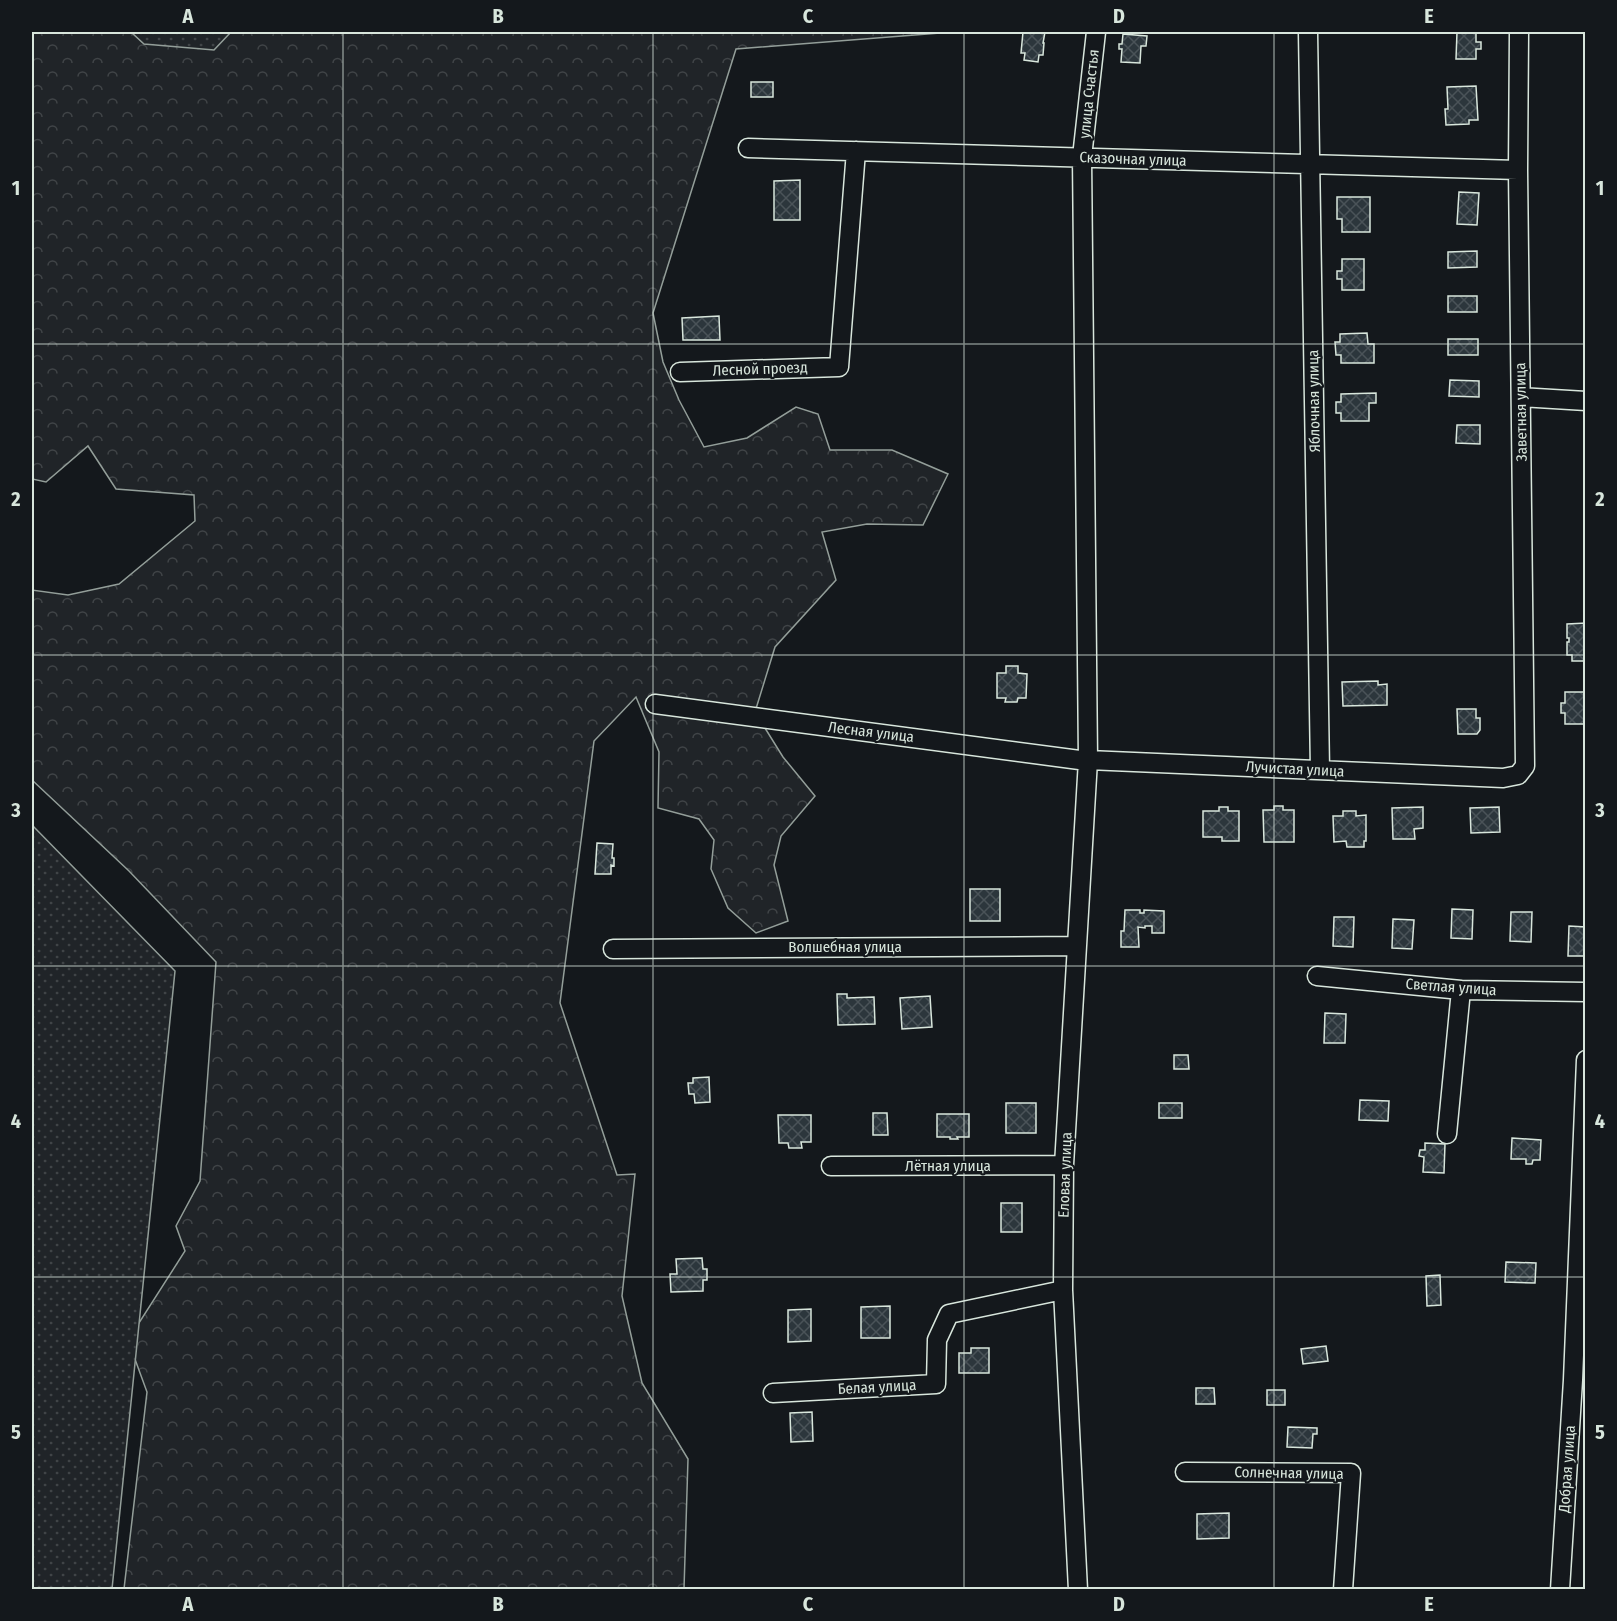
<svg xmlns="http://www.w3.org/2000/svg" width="1617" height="1621" font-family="'Fira Sans Condensed',sans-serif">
<defs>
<pattern id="forest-crowns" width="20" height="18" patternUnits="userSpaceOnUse" patternTransform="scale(1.5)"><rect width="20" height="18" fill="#202428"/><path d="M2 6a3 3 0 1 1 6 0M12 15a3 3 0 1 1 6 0" fill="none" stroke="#404447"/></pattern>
<pattern id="park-dots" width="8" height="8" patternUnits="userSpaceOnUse" patternTransform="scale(1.5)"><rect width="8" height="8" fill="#202428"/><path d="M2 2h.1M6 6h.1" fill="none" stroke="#404447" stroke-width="1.8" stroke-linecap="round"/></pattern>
<pattern id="building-cross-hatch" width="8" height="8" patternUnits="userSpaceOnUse" patternTransform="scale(1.5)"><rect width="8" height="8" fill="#2c363c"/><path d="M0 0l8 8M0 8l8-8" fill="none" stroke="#4a5358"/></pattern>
</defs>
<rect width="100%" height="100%" fill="#14181c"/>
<!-- forest -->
<path fill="url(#forest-crowns)" stroke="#939e99" stroke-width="1.5" d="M32,32H131L145,44L231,32H953L736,49L653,313L663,362L679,400L704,447L747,438L796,407L818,414L830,450H892L948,474L923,525L867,524L822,532L836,580L775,647L755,712L783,757L815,796L781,836L774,865L788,921L756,933L728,908L711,869L714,840L699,819L658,808L659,752L636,697L594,741L560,1003L617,1175L635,1174L622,1296L642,1383L688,1459L684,1589H124L147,1392L128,1340L185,1251L176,1226L200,1181L216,962L129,871L32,780V590L68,595L119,584L195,521L194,495L116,489L88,446L46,482L32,479Z"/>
<!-- park -->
<path fill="url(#park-dots)" stroke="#939e99" stroke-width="1.5" d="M131,32H231L214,50L144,44Z
M32,825L175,971L112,1589H32Z"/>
<!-- building -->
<path fill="url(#building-cross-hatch)" stroke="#d8e6dc" stroke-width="1.5" d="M1023,32H1045L1043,43H1044L1043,55H1039L1038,62L1024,60L1025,53H1021Z
M1457,32H1476V42H1481V49H1476V59H1456Z
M1123,34L1147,36L1146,46H1141L1140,63L1121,62L1122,49H1119V44H1122Z
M751,82H773V97H751Z
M1476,86L1478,120H1469V124L1446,125L1445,109H1448L1447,87Z
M800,180V220H774V181Z
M1459,192L1479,193L1477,225L1457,224Z
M1337,197H1370V232H1342V219H1337Z
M1477,251V267L1448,268V252Z
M1342,259H1364V290H1342V279H1337V271H1342Z
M1448,296H1477V312H1448Z
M719,316L720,340H683L682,318Z
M1367,333L1368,344H1374V363H1341V355H1336L1335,342H1340V334Z
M1448,339H1478V355H1448Z
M1450,380L1479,381V397L1449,396Z
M1376,393V403H1369V421H1341V413H1336V402H1341V394Z
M1457,425H1480V444L1456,443Z
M1586,623V661H1572V655H1567V642H1569V638H1567V624Z
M1006,666H1018V673L1027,674L1026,698H1018L1017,702H1005L1006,698H997V673H1006Z
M1378,681V685L1387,684V705L1343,706L1342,682Z
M1565,692H1586V724H1565V713H1561V703H1565Z
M1457,709H1476V718H1480V730L1477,734H1458Z
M1274,806H1283V810H1294V842H1264L1263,810H1274Z
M1219,807H1228V811H1239V841H1222V837H1203V811H1219Z
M1423,807V828L1414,829L1415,839H1393L1392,808Z
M1499,807L1500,832L1471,833L1470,808Z
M1343,811H1356V816L1366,815V841H1364V847H1347L1346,841L1334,842L1333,816H1343Z
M597,843L613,844L612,858H614V866L611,865V874H595Z
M970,889H1000V921H970Z
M1452,909L1473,910L1472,939L1451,938Z
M1125,910H1140V913H1144V910L1164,911V933H1152V926H1145V928L1138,927L1139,947H1121V931H1124Z
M1511,912H1532L1531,942L1510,941Z
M1334,917H1354L1353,947L1333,946Z
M1393,919L1414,920L1412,949L1392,948Z
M1569,926L1586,927V956H1568Z
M837,994H847V998L874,997L875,1024L838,1025Z
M930,996L932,1027L902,1029L900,998Z
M1325,1013L1346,1014L1345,1043H1324Z
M1174,1055H1188L1189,1069H1174Z
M709,1077L710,1102L695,1103L694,1094H689L688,1083H693V1078Z
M1360,1100L1389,1101L1388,1121L1359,1120Z
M1006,1103H1036V1133H1006Z
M1159,1103H1182V1118H1159Z
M873,1113H887L888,1135H873Z
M937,1114H969V1137H957L958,1139H950V1137H937Z
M778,1115H811V1142H801L802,1148H789L788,1143H779Z
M1512,1138L1541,1140L1540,1160H1533L1532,1164H1526V1159H1511Z
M1425,1143L1445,1144L1444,1173L1423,1172L1424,1157L1419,1156L1420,1150H1425Z
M1001,1203H1022V1232H1001Z
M702,1258L703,1269H707V1280H703V1291L671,1292L670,1274H677L676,1259Z
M1506,1262L1536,1263L1535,1283L1505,1282Z
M1440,1275L1441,1305L1427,1306L1426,1276Z
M890,1306V1338H861V1307Z
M811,1309V1341L788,1342V1310Z
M1326,1346L1328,1361L1303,1364L1301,1349Z
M971,1348H989V1373H959V1353H971Z
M1196,1388H1214L1215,1404H1196Z
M1267,1390H1285V1405H1267Z
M812,1412L813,1441L791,1442L790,1413Z
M1288,1427L1317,1428V1434H1313L1312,1448L1287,1447Z
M1229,1513V1538L1197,1539V1514Z"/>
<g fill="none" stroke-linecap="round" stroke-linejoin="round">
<!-- minor casing -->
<g stroke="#d8e6dc" stroke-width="21">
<path id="minor" d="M1308,32L1320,770
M748,148L1518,170
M680,372L839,367L856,151
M1521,397L1586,401
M655,704L1087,761
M1088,760L1503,778L1518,775L1525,766L1518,170L1519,32
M613,949L1077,946
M1317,976L1461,990L1586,992
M1447,1134L1461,990
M831,1166L1064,1165
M773,1393L936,1384L937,1340L949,1314L1063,1290
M1185,1472L1351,1473L1343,1590
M1078,1590L1063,1290L1064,1165L1088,760L1082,157L1096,32
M1560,1590L1573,1380L1586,1060"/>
</g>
<!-- minor -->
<use href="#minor" stroke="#14181c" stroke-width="18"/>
</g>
<!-- grid -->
<path fill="none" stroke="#d8e6dc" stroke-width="1.5" stroke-opacity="0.55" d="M343,32V1590M653,32V1590M964,32V1590M1274,32V1590M32,344H1586M32,655H1586M32,966H1586M32,1277H1586"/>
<g text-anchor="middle" stroke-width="4.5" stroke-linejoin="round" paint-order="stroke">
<!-- street labels -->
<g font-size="15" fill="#d8e6dc" stroke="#14181c">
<text transform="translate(1089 94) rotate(-84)" y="5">улица Счастья</text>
<text transform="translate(1133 159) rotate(2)" y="5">Сказочная улица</text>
<text transform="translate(760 369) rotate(-2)" y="5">Лесной проезд</text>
<text transform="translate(1314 401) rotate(-91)" y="5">Яблочная улица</text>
<text transform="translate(1521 412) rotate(-91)" y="5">Заветная улица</text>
<text transform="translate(871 732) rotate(7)" y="5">Лесная улица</text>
<text transform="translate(1295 769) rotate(3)" y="5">Лучистая улица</text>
<text x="845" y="952">Волшебная улица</text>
<text transform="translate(1451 987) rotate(4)" y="5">Светлая улица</text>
<text x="948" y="1171">Лётная улица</text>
<text transform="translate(1065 1175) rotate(-88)" y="5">Еловая улица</text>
<text transform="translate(877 1387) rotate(-3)" y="5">Белая улица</text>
<text transform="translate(1567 1469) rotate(-86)" y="5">Добрая улица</text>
<text transform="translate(1289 1473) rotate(1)" y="5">Солнечная улица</text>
</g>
</g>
<!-- border -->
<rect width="1617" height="1621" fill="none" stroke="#14181c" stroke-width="66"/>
<rect x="33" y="33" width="1551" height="1555" fill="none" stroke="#d8e6dc" stroke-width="2"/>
<g font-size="20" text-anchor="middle" font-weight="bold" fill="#d8e6dc">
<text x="188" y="23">A</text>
<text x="498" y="23">B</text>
<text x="808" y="23">C</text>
<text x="1119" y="23">D</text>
<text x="1429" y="23">E</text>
<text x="16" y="195">1</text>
<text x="1600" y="195">1</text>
<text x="16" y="506">2</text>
<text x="1600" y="506">2</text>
<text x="16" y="817">3</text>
<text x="1600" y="817">3</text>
<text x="16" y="1128">4</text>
<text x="1600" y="1128">4</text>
<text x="16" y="1439">5</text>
<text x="1600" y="1439">5</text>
<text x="188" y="1611">A</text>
<text x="498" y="1611">B</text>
<text x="808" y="1611">C</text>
<text x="1119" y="1611">D</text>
<text x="1429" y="1611">E</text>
</g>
</svg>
